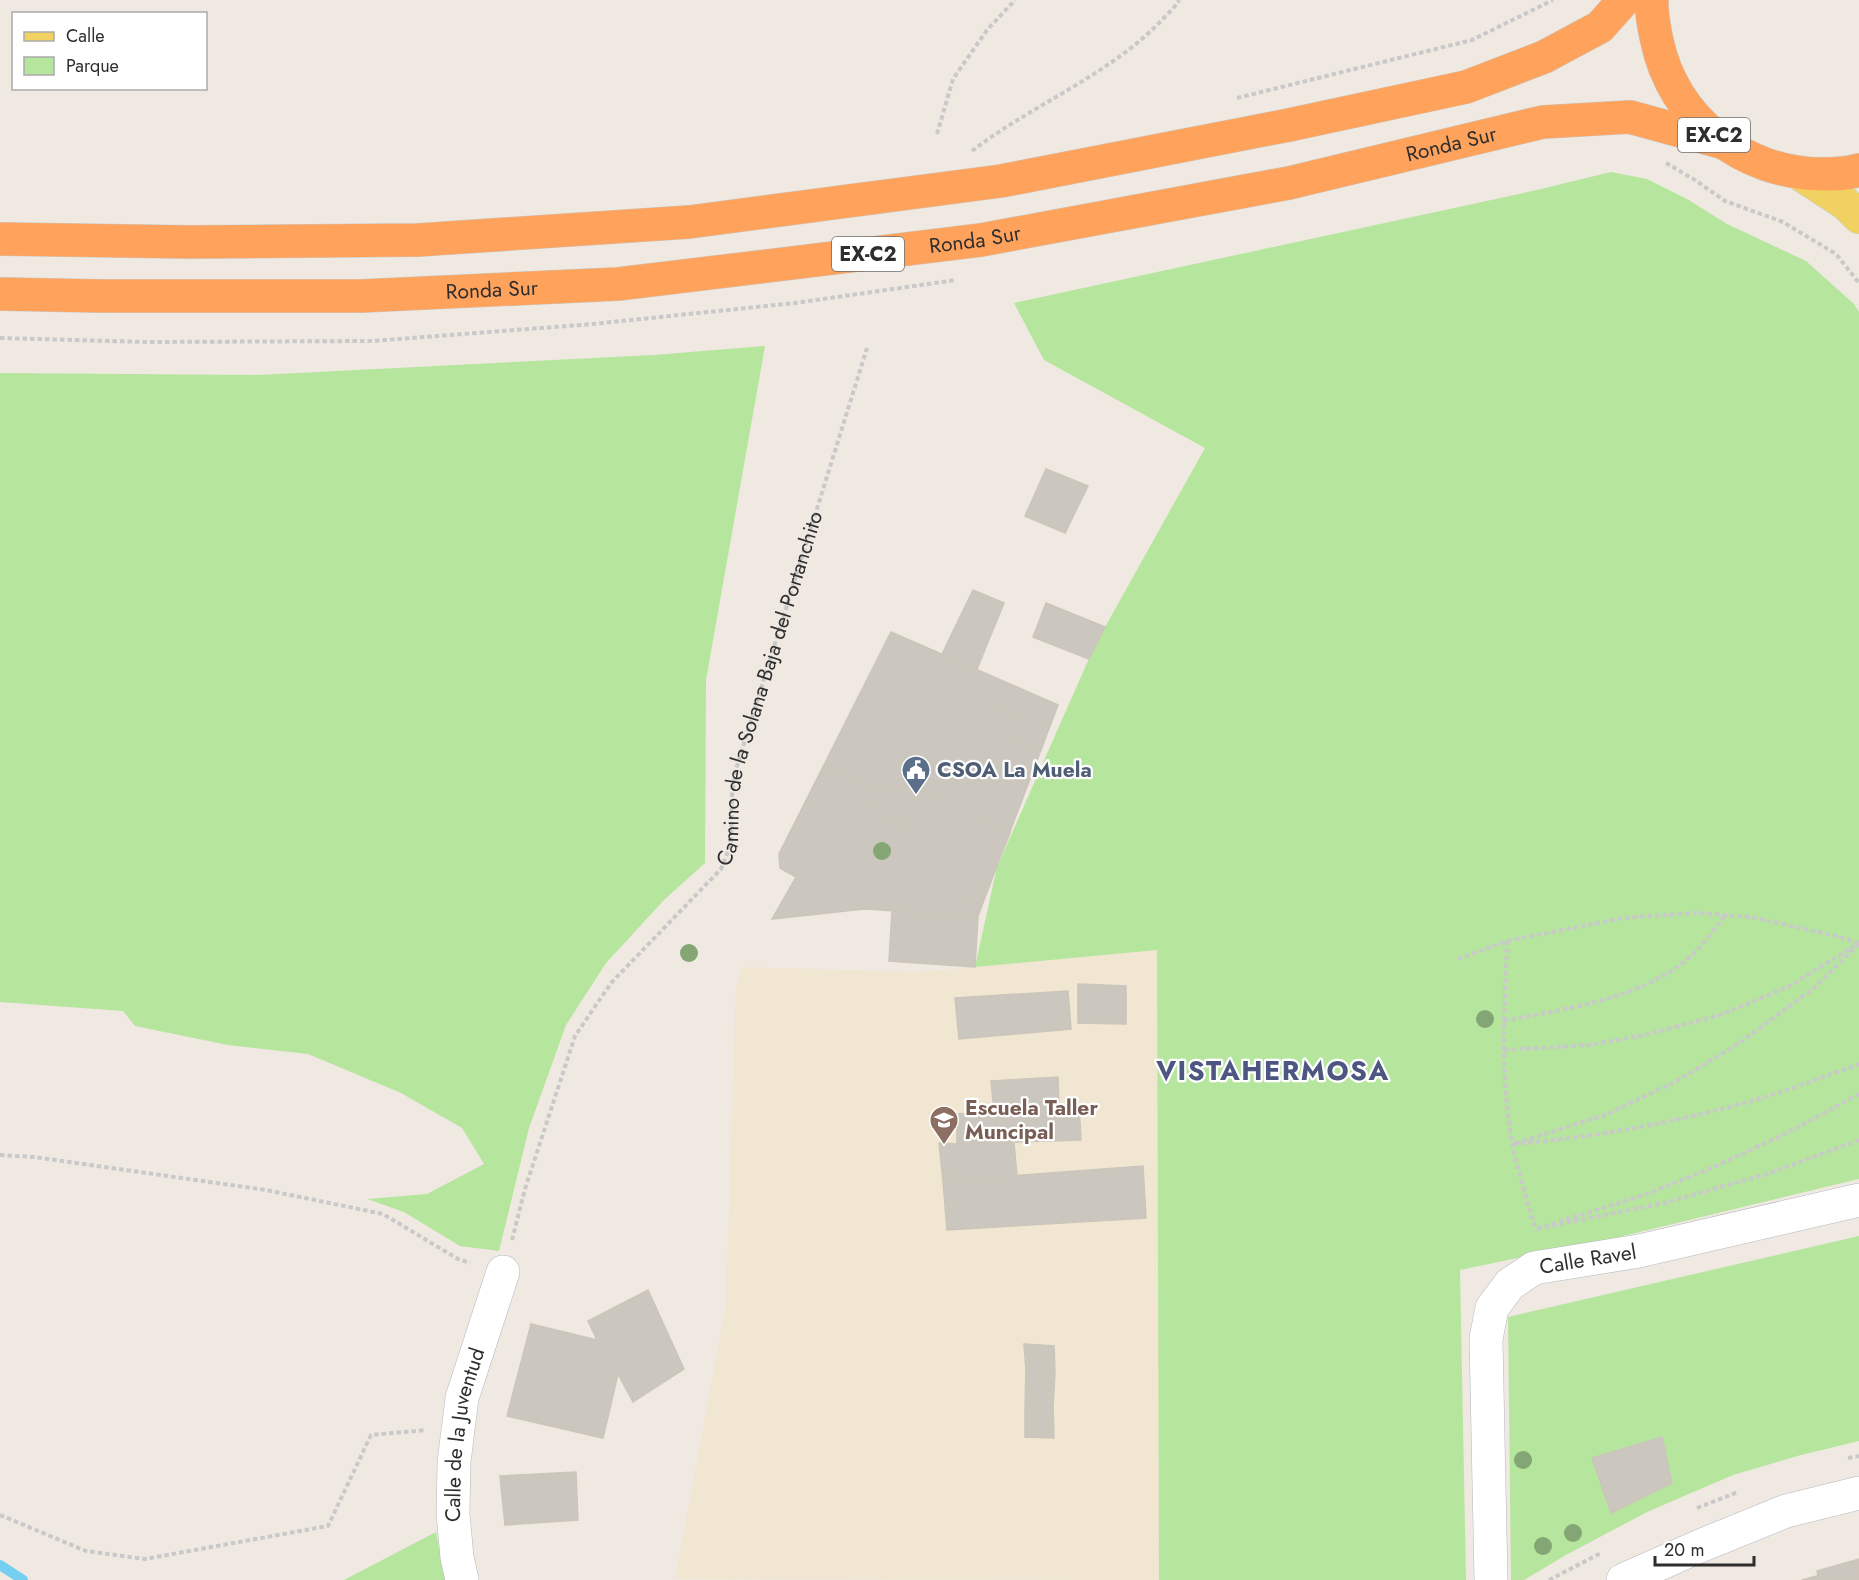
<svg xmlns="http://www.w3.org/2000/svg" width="1859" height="1580" font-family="Jost,sans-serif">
<rect width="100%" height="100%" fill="#efe9e1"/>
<!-- education -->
<path fill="#f0e6d1" d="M1157,950L1159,1580L675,1579L726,1305L736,985L742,967L919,972Z"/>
<!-- green -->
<path fill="#b6e59e" d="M1611,172L1647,179L1687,199L1727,224L1806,261L1854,304L1859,312V1179L1615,1238L1460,1270L1466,1580H1159L1157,950L975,967L997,867L1095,645L1205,448L1044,360L1014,303L1537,190Z
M765,346L706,680L705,863L664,900L606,963L566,1025L529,1128L499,1251L460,1246L404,1212L367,1199L427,1194L484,1164L462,1128L401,1093L308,1054L228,1045L135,1026L123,1011L0,1002V373L258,375L654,355Z
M1859,1236V1441L1801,1455L1733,1475L1647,1512L1566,1555L1524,1580H1511L1508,1317Z
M436,1532L445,1580H344Z"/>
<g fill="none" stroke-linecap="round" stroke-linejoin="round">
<!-- stream -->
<path stroke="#75cff0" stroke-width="10" d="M0,1565L23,1580"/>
</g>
<!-- building -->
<path fill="#cbc7bf" stroke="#cbc5ba" stroke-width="1.5" d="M1046,469L1088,486L1065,533L1025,516Z
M973,590L1004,603L977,669L942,654Z
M1046,603L1105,627L1089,659L1033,637Z
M891,632L1058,705L978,916L864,909L772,919L796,877L780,868L779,854Z
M997,707L1049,728L1041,750L991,732Z
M825,764L873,788L839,860L792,829Z
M887,782L913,801L900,825L872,815Z
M918,789L962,804L943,843L900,825Z
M983,819L1010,833L981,904L949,894Z
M892,911L978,916L975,967L889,961Z
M1078,984L1126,986V1024L1078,1023Z
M1068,991L1071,1029L959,1039L955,998Z
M1058,1077L1059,1108L994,1112L991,1081Z
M1079,1107L1081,1140L957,1144V1114Z
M939,1143L957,1144L959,1180L943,1181Z
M1014,1143L1017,1176L959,1180L957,1144Z
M1143,1166L1146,1218L947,1230L943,1181Z
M648,1290L684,1369L633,1402L618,1374L603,1438L507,1416L531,1324L597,1340L588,1321Z
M1024,1344L1054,1346L1055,1371L1026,1370Z
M1026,1370L1055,1371L1053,1407L1025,1406Z
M1025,1406L1053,1407L1054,1438L1025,1437Z
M1662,1437L1672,1483L1611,1513L1592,1458Z
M576,1472L578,1520L505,1525L500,1476Z
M1859,1559V1580H1819L1817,1571Z
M1817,1576L1818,1580H1802Z"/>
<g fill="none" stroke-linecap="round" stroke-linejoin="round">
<!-- minor casing -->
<g stroke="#b4b7c1" stroke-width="34">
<g id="minor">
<path id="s2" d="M462,1580L457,1557L453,1514L454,1462L462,1398L503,1272"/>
<path id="s3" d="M1491,1580L1486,1339L1492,1308L1510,1284L1534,1268L1639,1251L1859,1200"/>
<path d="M1623,1580L1700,1546L1786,1511L1859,1493"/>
</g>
</g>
<!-- major casing -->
<g stroke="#c9c9c9" stroke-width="34">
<path id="major" d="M1800,174L1846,204L1859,217"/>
</g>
<!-- highway casing -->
<g stroke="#c9c9c9" stroke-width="34">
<g id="highway">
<path d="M1652,0C1651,14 1654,27 1657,41C1673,119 1743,174 1823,174C1835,174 1847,174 1859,170"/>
<path d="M0,239L190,242L418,240L689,222L1001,181L1289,125L1466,87L1544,57L1600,27L1624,0"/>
<path id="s4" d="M0,294L100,296H361L618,284L981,240L1289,183L1543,122L1630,117L1721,142"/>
</g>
</g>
<!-- path -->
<g stroke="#c9c9c9" stroke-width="4" stroke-dasharray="4.5 3" stroke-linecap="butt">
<path d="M1237,98L1472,40L1553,0"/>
<path d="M937,134L953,79L987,30L1015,0"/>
<path d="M972,151C1033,104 1108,76 1161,21C1167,14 1175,8 1179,0"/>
<path d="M1666,163L1695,180L1725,201L1783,222L1836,254L1859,283"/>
<path d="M0,338L148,342L372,341L593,324L795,303L956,280"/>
<path d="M1507,941C1505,1000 1501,1057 1508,1115C1512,1155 1525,1193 1536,1231"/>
<path d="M1859,944L1814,988L1741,1042L1675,1082L1605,1115L1513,1144C1588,1138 1661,1125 1733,1106C1776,1095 1818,1079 1859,1064"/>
<path d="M1458,959L1507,941L1623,918L1696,913L1751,917L1836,936L1859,943"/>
<path d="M1504,1021C1567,1008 1648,999 1696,951C1707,940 1716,927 1726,915"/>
<path d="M1504,1050L1589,1045L1645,1035L1720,1015L1790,986L1854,946"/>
<path d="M1859,1094L1787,1133L1716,1166L1650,1193L1536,1229L1664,1203L1767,1174L1859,1140"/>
<path d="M0,1155L34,1157L266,1190L383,1214L458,1259L470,1263"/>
<path id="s1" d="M512,1240L525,1189L575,1036L611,983L721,869L731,844L732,795L736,769L867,348"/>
<path d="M1848,1458L1859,1456"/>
<path d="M1697,1508L1738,1492"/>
<path d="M0,1515L86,1551L145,1559L328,1526L371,1435L426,1430"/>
<path d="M1549,1580L1601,1553"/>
</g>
<!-- minor -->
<use href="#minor" stroke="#fff" stroke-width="33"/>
<!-- major -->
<use href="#major" stroke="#f2d163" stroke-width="33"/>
<!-- highway -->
<use href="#highway" stroke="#ffa35c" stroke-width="33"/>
</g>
<!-- trees -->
<g fill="#84a574">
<circle cx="882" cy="851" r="9"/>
<circle cx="689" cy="953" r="9"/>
<circle cx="1485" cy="1019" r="9"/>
<circle cx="1523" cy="1460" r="9"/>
<circle cx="1573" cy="1533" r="9"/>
<circle cx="1543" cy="1546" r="9"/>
</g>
<!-- icons -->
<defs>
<g id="civic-pin" transform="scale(1.5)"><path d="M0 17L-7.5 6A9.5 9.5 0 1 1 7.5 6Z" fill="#5c6f8a" stroke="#fff"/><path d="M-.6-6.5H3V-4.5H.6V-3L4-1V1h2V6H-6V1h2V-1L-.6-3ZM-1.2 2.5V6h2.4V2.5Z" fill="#fff"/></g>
<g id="university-pin" transform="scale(1.5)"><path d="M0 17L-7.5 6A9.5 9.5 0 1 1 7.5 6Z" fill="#8d6e63" stroke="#fff"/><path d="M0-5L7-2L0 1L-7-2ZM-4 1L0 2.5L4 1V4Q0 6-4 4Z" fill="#fff"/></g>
</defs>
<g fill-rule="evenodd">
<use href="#civic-pin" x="916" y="770"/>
<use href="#university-pin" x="944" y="1120"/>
</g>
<g text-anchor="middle" stroke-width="4.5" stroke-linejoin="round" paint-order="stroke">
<!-- shield labels -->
<g fill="#fff" stroke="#6d6d6d" stroke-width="1.5">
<rect x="1678" y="118" width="72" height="34" rx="4.5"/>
<rect x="832" y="237" width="72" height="34" rx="4.5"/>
</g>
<g font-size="20" font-weight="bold" fill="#2e2e2e">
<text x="1714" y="142">EX-C2</text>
<text x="868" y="261">EX-C2</text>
</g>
<!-- street labels -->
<g font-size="21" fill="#2e2e2e" stroke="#fff">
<text dy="7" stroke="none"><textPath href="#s4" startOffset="1464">Ronda Sur</textPath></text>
<text dy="7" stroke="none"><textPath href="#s4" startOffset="978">Ronda Sur</textPath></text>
<text dy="7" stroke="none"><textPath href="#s4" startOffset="492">Ronda Sur</textPath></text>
<text dy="7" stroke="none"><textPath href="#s1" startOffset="624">Camino de la Solana Baja del Portanchito</textPath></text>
<text dy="7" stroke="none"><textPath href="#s3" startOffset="386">Calle Ravel</textPath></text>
<text dy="7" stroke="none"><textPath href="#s2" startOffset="147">Calle de la Juventud</textPath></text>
</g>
<!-- service labels -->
<g font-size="21" font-weight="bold" fill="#4e5e75" stroke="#fff" text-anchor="start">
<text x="937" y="777">CSOA La Muela</text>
</g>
<!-- education labels -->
<g font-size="21" font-weight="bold" fill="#785e54" stroke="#fff" text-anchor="start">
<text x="965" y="1115">Escuela Taller<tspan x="965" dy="24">Muncipal</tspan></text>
</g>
<!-- district labels -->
<g font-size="27" font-weight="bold" letter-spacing="1.5" fill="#4d5680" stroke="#fff">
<text x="1273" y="1080">VISTAHERMOSA</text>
</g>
</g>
<!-- legend -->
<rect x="12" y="12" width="195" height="78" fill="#ffffff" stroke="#ababab" stroke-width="1.5"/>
<rect x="24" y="32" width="30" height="9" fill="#f2d163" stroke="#ababab" stroke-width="1.5"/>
<text x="66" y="42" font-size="18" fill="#2e2e2e">Calle</text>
<rect x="24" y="57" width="30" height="18" fill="#b6e59e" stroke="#ababab" stroke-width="1.5"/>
<text x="66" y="72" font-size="18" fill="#2e2e2e">Parque</text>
<!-- scale -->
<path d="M1655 1556v9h99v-9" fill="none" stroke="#2e2e2e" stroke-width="3"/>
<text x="1664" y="1556" font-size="18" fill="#2e2e2e" stroke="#ffffff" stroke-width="4.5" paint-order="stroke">20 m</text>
</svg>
